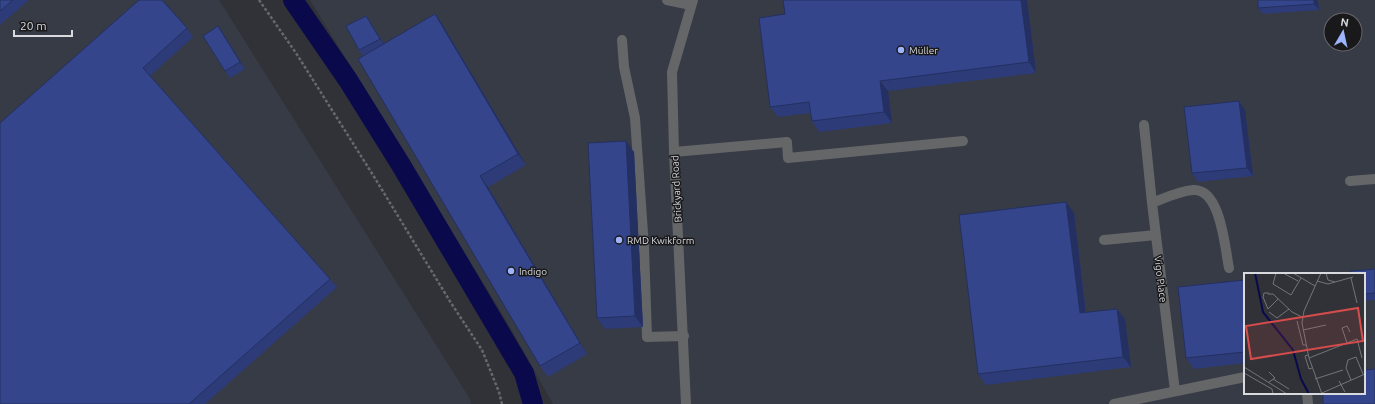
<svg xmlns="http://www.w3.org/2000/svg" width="1375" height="404" font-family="Ubuntu,sans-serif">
<rect width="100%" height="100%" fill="#303237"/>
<!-- built -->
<path fill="#373b46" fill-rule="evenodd" d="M0,0H219L470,399L471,404H0Z
M310,0H1375V404H553L506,320ZM1331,20H1355V44H1331ZM1245,274H1364V393H1245Z"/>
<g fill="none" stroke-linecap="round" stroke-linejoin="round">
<!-- canal -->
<path stroke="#09094c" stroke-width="20" d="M293,0L348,80L401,165L524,373L533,404"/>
<!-- path -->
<path stroke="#66686c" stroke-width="2.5" stroke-dasharray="3 2" stroke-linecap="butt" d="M259,0L296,53L373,175L451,303L482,350L499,392L502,404"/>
<!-- minor -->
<path stroke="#656668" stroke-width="10" d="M667,0L691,5
M622,40L624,67L635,118L644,247L647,337L684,336
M1144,125L1152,203
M674,152L787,142L788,158L963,141
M1350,181L1375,179
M1104,240L1156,235
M1175,391L1152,203C1165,198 1179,191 1193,190C1221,188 1225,249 1229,268
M1307,393L1308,404
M686,404L674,152L672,72L693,0
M1114,404L1245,377"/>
</g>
<!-- wall -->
<path fill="#2d3b78" d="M0,0H29L0,25Z
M139,0L187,28L193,37L150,76L330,279L337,287L205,404H0Z
M783,0H1027L1036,73L888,91L892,123L819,132L812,121L811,113L778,117L770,107L785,14Z
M1258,0H1317L1318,2L1319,10L1263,14L1258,8Z
M435,14L442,24L526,165L488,187L587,354L548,377L540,366L363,56L359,50L366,16L384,44Z
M218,26L245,69L230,78L225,71Z
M1245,110L1253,176L1198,182L1192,173Z
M634,152L643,327L605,329L597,318Z
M1074,213L1086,312L1125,319L1131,367L986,385L978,374Z
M1375,269V300L1364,301V274Z
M1245,280V363L1194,369L1186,358Z"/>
<!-- shaded-wall -->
<path fill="#243061" d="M1021,0H1027L1036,73L1029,62Z
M1314,0H1317L1318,2L1319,10L1314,4Z
M435,14L442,24L526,165L518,154Z
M366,16L370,22L385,46L380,39Z
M218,26L223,33L245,69L240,62Z
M880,81L888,91L892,123L884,112Z
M1239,101L1245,110L1253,176L1247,168Z
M626,141L634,152L643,327L635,316Z
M480,176L488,187L587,354L580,343Z
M1066,202L1074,213L1087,324L1080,313Z
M1117,309L1125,319L1131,367L1123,357Z"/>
<!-- building -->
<path fill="#34458b" stroke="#243061" d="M0,0H13L0,11Z
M139,0H162L187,28L143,68L330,279L189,404H0V123Z
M783,0H1021L1029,62L880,81L884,112L812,121L809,102L770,107L759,18L785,14Z
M1258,0H1314V4L1258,8Z
M435,14L518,154L480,176L580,343L540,366L358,59Z
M366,16L380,39L359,50L346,26Z
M218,26L240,62L225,71L203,36Z
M1239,101L1247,168L1192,173L1184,107Z
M626,141L635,316L597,318L588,143Z
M1066,202L1080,313L1117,309L1123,357L978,374L959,215Z
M1375,269V293L1364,294V274H1351V271Z
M1245,280V352L1186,358L1178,287Z
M1375,369V404H1323V393H1364V370Z"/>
<!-- markers -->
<g fill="#9db4fd" stroke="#19191c" stroke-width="1.5">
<circle cx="901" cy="50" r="4"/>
<circle cx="619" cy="240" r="4"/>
<circle cx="511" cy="271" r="4"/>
</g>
<g text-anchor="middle" stroke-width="3" stroke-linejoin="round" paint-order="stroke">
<!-- poi labels -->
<g font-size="10" fill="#d8dadd" stroke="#19191c" text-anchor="start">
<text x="909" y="54">Müller</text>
<text x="627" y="244">RMD Kwikform</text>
<text x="519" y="275">Indigo</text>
</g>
<!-- street labels -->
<g font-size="10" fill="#d8dadd" stroke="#19191c">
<text transform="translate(676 189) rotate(-93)" y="4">Brickyard Road</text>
<text transform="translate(1161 279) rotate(83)" y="4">Vigo Place</text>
</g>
</g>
<!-- overview -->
<g transform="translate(1244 273)">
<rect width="121" height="121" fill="#303237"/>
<path fill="none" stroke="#09094c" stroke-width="2" d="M11,0L19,39L49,77L57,106L65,121"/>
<path fill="none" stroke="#737579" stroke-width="1" d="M32,0L29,11L47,22L57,5M39,0L54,8M49,0L71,13M77,0L60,38L58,50L65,85L78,121M82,0L84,7L91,9M107,5L113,30M73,8L84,11L109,4M25,20H20L19,24L24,36L34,26M24,21H29L48,39L58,44M25,39L33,45L45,36M53,48L59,72H62M59,57L82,52M103,70L98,55L103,53L106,59M64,82L61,83L65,96L68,95M65,85L113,66L118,85M0,94L43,121M0,100L28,116L29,121M29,106L45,116M71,106L99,97M107,107L102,95L104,87L112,84L119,101M95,108L101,119M25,109L31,105L25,99M78,120L121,101"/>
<path fill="#d64c4c" fill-opacity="0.15" stroke="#d64c4c" stroke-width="2" d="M114,35L119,68L7,86L2,53Z"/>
<rect width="121" height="121" fill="none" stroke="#d8dadd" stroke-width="2"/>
</g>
<!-- north arrow -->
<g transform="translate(1343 32) rotate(9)"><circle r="19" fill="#19191c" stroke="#656669"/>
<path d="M0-3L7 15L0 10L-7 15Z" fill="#9db4fd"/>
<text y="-6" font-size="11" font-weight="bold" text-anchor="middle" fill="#d8dadd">N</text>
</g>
<!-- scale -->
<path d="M14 30v6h58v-6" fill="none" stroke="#d8dadd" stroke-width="2"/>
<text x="20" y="30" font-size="12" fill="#d8dadd" stroke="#19191c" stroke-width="3" paint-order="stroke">20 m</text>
</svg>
